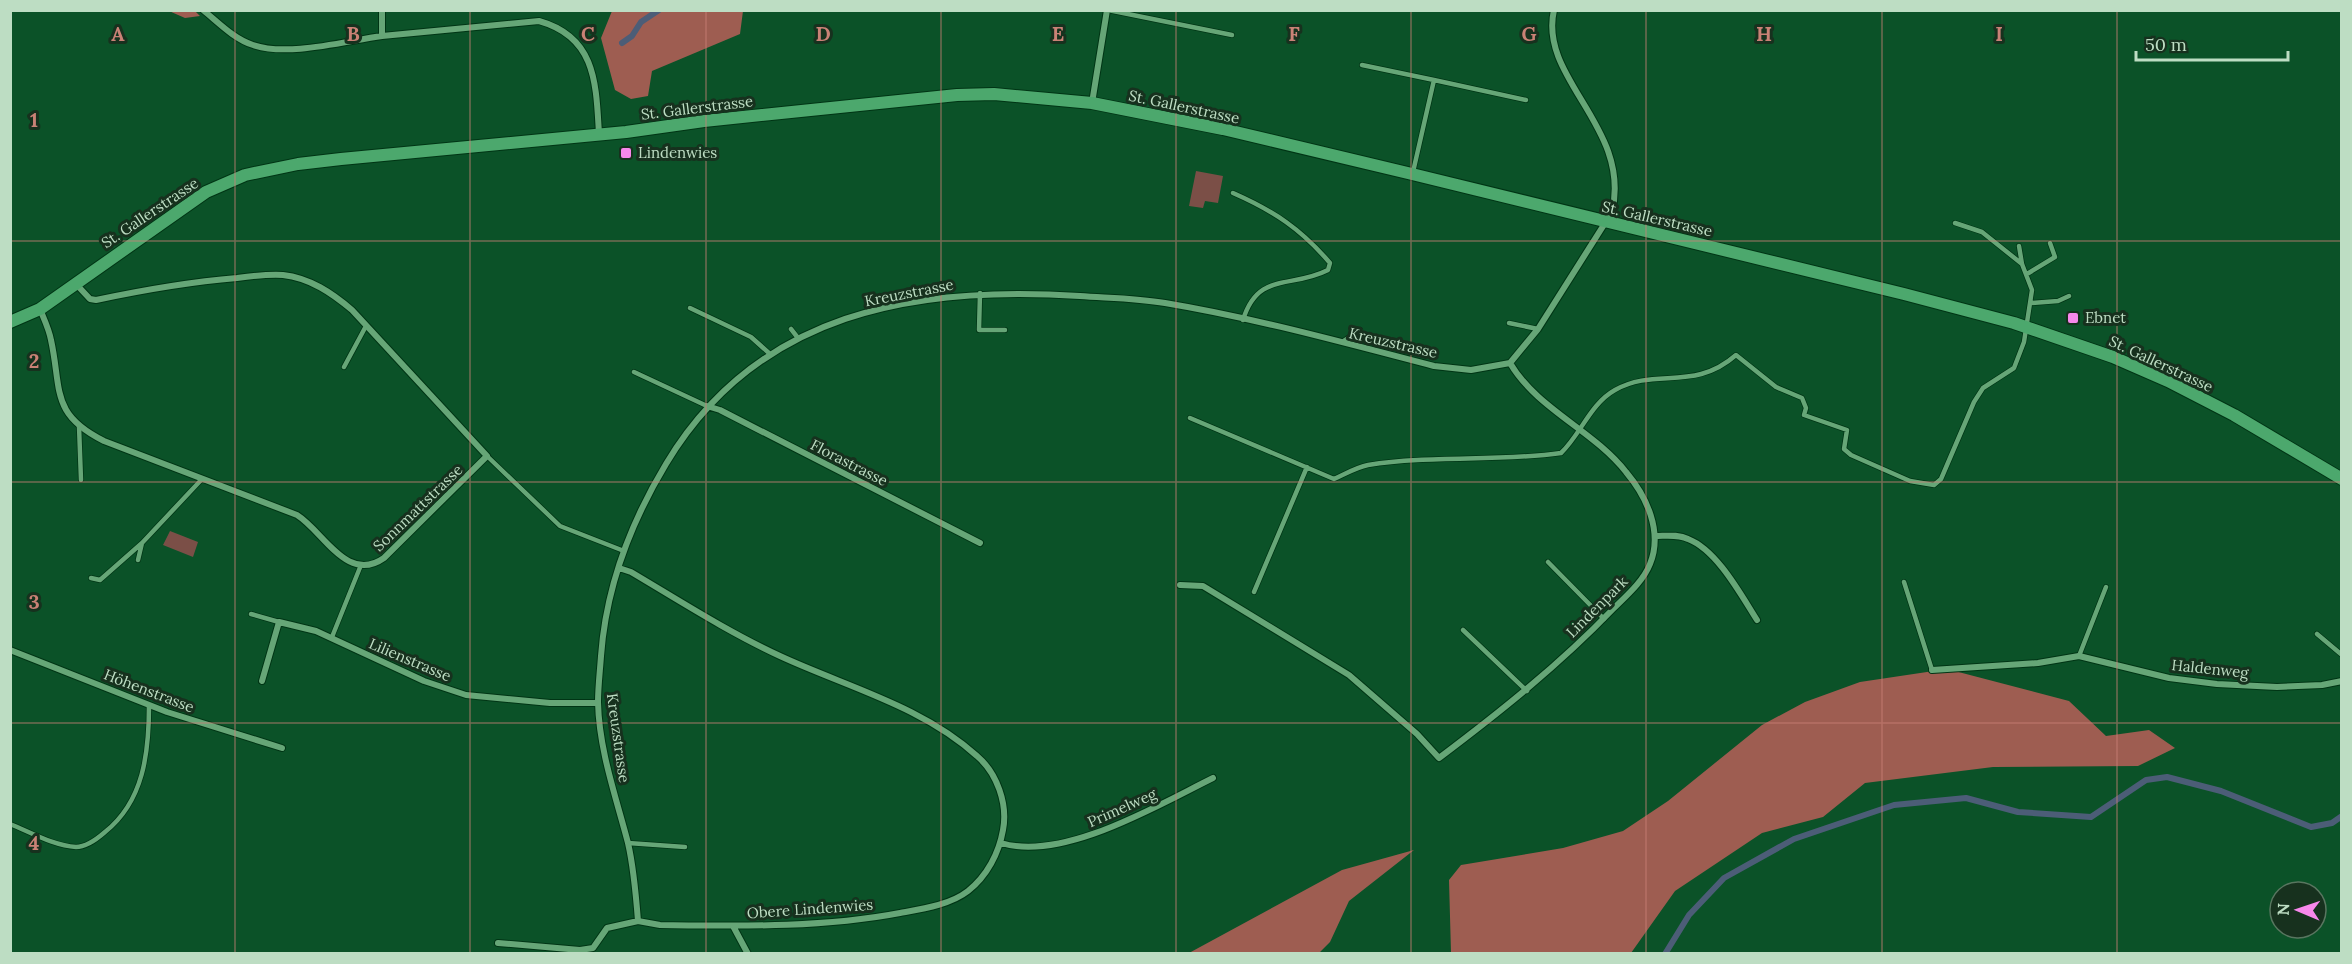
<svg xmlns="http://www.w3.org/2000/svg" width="2352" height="964" font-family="Lora,serif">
<rect width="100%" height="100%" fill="#0b5228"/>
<!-- green -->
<path fill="#7b4f47" d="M1196,171L1223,176L1218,203L1205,201L1203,208L1189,206Z
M170,531L198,542L193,557L163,545Z"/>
<!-- forest -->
<path fill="#9e5d51" d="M169,11H195L200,16L185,18Z
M612,11L613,10L743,11L740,34L652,71L648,96L631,99L615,90L601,38Z
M1947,669L2069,701L2106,736L2149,730L2175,748L2138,766L1993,767L1865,783L1823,817L1762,833L1675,891L1631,953H1451L1449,880L1461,865L1563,848L1623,831L1668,801L1762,725L1805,702L1860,682Z
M1414,850L1349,901L1330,942L1319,953H1189L1342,870Z"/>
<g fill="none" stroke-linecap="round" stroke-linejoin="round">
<!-- stream -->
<path stroke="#4c5d77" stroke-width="6" d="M622,43L632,36L641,22L659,10
M1665,954L1689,915L1724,878L1794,839L1894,805L1966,798L2018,812L2091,817L2146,780L2167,777L2221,791L2311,827L2332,823L2342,816"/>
<!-- lane casing -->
<g stroke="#003515" stroke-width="6">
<path id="lane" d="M1108,10L1232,35
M1362,65L1434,80L1413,172
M1434,80L1526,100
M1233,193C1274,211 1301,229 1330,263L1328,270C1291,289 1258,271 1243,320
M1955,223L1982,232L2022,264
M2027,274L2055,257L2050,243
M980,293L979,330H1005
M2031,303L2058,301L2069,296
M690,308L751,337L770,354
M1509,323L1538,329
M791,329L798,338
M1342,342L1360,330
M344,367L366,326
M634,372L707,406
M1190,418L1334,479C1345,474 1357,467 1368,465C1432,455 1498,462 1561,453C1581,434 1590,404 1615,390C1656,367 1694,392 1736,355L1776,387L1802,398L1806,408L1804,415L1847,430L1844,449L1851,455L1910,481L1934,485L1941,479L1974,402L1983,388L2014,368L2024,342L2032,290L2022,264L2019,246
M79,426L81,480
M487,456L560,526L624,551
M138,560L142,543
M1548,562L1604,619
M91,578L100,580L142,543L202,479
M1904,582L1932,670
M1254,592L1307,467
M251,614L279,622
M1463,630L1527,691
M2317,634L2342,655
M332,637L361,565
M2079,656L2106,587
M10,824C30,832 54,846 76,847C87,847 97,839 105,832C144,801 149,752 149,705
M628,843L685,847"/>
</g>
<!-- street casing -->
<g stroke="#003515" stroke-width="8">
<path id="street" d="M203,10C219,23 234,39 253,45C288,57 345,41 382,36V10
M382,36L539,21C596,37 596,83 599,134
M1092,103L1107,10
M40,309C44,319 49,329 51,340C62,390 50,414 104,441L297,515C324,532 347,584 384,558L487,456L352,310C332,293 310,278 283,275C268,274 252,276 237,278C189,282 143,290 96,300L90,299L76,284
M707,406L720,410L980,543
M1655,536C1666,536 1678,534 1688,539C1717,550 1741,595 1757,620
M1180,585L1203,586L1349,675L1417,734L1439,758C1500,712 1559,665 1612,610C1625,597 1643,582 1650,564C1663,532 1647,497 1626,472C1593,430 1537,409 1510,363
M10,650L167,712L282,748
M1932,670L2038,663L2079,656L2169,678L2217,684L2277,687L2322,685L2342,681
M262,681L279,622L316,631L424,681L466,695L550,703H598
M1001,843C1063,862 1158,805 1213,778
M638,921C636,895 634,869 628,843C616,797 599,750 598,702C598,687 600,671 601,656C606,588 631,522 666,464C757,312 915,285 1080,296C1108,298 1137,298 1165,303C1255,318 1345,343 1434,366L1471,370L1510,363L1538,329L1612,212C1632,127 1538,79 1554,10
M733,926L748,954
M498,943L580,950L593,948L607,928L638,921L660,925C740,926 821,928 900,913C922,909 950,905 968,891C987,876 999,853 1003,830C1008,804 997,773 977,756C922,706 847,687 780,656C728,632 680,601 631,572L619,568"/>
</g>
<!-- secondary casing -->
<g stroke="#003515" stroke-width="14">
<path id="secondary" d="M10,322L40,309L206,192L245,175L298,164L341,159L626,132L704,121L957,95L994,94L1092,103L1223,129L1412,174L1904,294L2014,323L2113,357L2168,381L2234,415L2342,479"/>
</g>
<!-- lane -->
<use href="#lane" stroke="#66a677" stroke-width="4.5"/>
<!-- street -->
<use href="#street" stroke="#66a677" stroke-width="6"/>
<!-- secondary -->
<use href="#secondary" stroke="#4ca86d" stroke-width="12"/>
</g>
<!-- grid -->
<path fill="none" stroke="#ca8276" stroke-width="1.5" stroke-opacity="0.55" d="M235,10V954M470,10V954M706,10V954M941,10V954M1176,10V954M1411,10V954M1646,10V954M1882,10V954M2117,10V954M10,241H2342M10,482H2342M10,723H2342"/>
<!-- markers -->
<g fill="#f788eb" stroke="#17311e" stroke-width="2">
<rect x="620" y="147" width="12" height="12" rx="3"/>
<rect x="2067" y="312" width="12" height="12" rx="3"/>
</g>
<g text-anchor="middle" stroke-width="6" stroke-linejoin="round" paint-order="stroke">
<!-- street labels -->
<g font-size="15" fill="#bdddc3" stroke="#17311e">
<text transform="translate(1184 107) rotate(12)" y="5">St. Gallerstrasse</text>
<text transform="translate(697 108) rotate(-7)" y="5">St. Gallerstrasse</text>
<text transform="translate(150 213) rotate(-34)" y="5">St. Gallerstrasse</text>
<text transform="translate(1657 219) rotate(13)" y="5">St. Gallerstrasse</text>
<text transform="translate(909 293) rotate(-11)" y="5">Kreuzstrasse</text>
<text transform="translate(1393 343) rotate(13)" y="5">Kreuzstrasse</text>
<text transform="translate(2161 364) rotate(25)" y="5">St. Gallerstrasse</text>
<text transform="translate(849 463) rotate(27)" y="5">Florastrasse</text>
<text transform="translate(418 508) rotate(-44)" y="5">Sonnmattstrasse</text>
<text transform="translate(1597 607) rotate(-45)" y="5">Lindenpark</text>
<text transform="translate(410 660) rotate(23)" y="5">Lilienstrasse</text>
<text transform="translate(2210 669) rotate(6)" y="5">Haldenweg</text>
<text transform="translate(149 691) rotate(21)" y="5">Höhenstrasse</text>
<text transform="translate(618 738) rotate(82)" y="5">Kreuzstrasse</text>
<text transform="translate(1122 808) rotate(-24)" y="5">Primelweg</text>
<text transform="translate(810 909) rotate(-4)" y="5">Obere Lindenwies</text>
</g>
<!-- poi labels -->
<g font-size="15" fill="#bdddc3" stroke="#17311e" text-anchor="start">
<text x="638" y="158">Lindenwies</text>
<text x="2085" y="323">Ebnet</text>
</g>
</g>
<g font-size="20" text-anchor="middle" font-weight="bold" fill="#ca8276" stroke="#17311e" stroke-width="6" stroke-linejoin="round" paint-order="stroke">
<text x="118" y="41">A</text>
<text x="353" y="41">B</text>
<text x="588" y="41">C</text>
<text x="823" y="41">D</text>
<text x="1058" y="41">E</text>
<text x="1294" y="41">F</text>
<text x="1529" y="41">G</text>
<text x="1764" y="41">H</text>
<text x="1999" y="41">I</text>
<text x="34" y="127">1</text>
<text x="34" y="368">2</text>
<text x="34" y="609">3</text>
<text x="34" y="850">4</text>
</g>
<!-- border -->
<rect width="2352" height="964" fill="none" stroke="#bdddc3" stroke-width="24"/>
<!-- north arrow -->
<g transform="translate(2298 910) rotate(272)"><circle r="28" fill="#17311e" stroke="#597660" stroke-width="1.5"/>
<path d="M0-4.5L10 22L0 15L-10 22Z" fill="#f788eb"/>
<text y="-9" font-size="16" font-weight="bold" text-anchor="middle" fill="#bdddc3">N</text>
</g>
<!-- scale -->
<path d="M2136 51v9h152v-9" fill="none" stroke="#bdddc3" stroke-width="3"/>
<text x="2145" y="51" font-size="18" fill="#bdddc3" stroke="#17311e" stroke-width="4.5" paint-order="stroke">50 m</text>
</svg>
